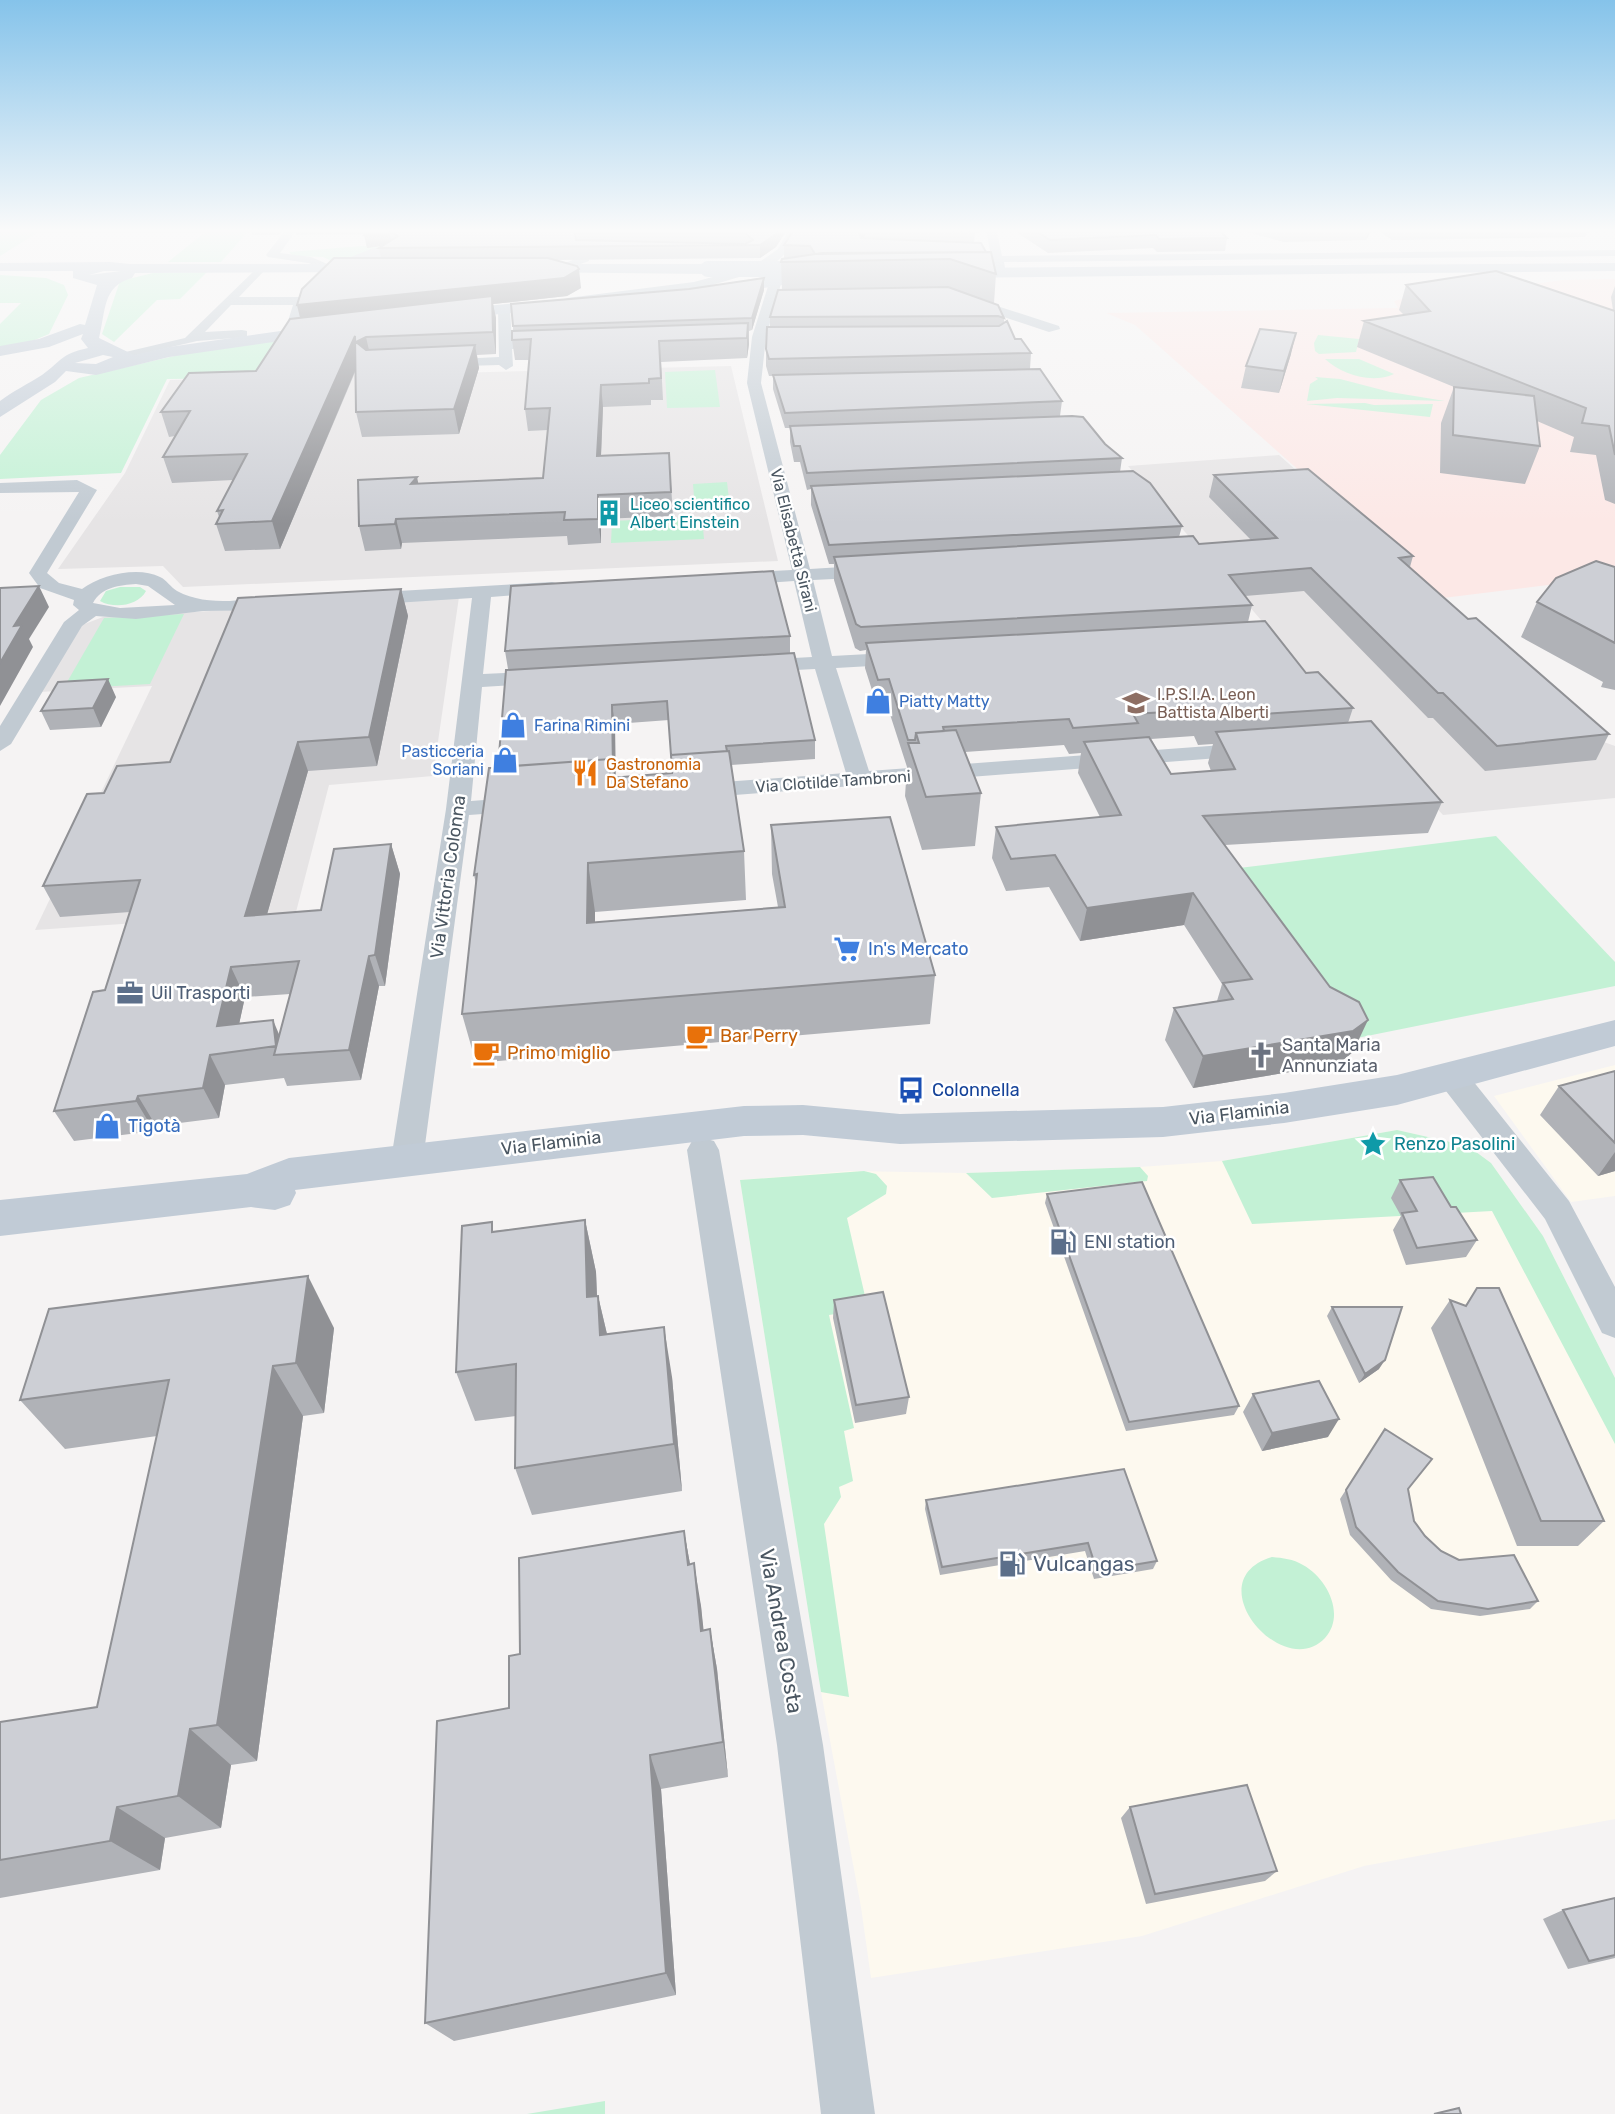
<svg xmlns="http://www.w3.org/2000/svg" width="1615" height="2114" font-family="Rubik,sans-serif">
<rect width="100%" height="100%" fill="#f5f3f3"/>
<!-- commercial -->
<path fill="#fdf9ef" d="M1615,1065V1196L1571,1202L1494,1096Z
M1397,1130L1468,1146L1491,1163L1543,1236L1615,1378V1819L1364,1866L1142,1936L871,1978L861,1907L821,1692L740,1180L850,1171L966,1173L1140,1167L1222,1161Z"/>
<!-- education -->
<path fill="#e6e4e5" d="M731,366L778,561L183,587L163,566L58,569L125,473L170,380Z
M1279,455L1601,741L1615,746V798L1443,815L1366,731H1357L1128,466Z
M459,597L433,776L329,785L296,912L35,930L152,686L39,692L82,625L103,617Z"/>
<!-- medical -->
<path fill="#fce8e6" d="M1615,279V580L1604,578L1443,598L1135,325L1106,313L1398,308L1394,301L1406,298L1457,295L1562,280Z"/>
<!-- green -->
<path fill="#c3f1d5" d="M0,228H251L221,262H168L204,233H37L0,256Z
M361,246H417L404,253L334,262L323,257L293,256L289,252Z
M207,272L180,299L157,300L114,342L102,334L120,281L153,273Z
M0,275L46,278L64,285L68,295L49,334L30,342L0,347V324L21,303H0Z
M409,322L258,378L167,379L121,473L0,479V455L41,400L79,378L183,354Z
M1318,335L1359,339L1356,352L1319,354L1315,351L1314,343Z
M1325,359H1359L1394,374C1372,384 1342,375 1325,359Z
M715,370L720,407L667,408L665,372Z
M1315,377L1340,379L1390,392L1445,401L1337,398L1307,401L1310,384L1318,379Z
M1365,403L1374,405L1433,404L1430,417L1306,404Z
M727,482L730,508L695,510L693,484Z
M702,517L704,539L611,543L612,521Z
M120,587H140L146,591C138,606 114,609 100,601L106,591Z
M184,614L150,684L63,689L104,618Z
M1496,836L1615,962V986L1357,1038L1231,869Z
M1397,1130L1468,1146L1491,1163L1543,1236L1615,1378V1444L1492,1211L1252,1224L1222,1161Z
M1140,1167L1148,1176L1147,1181L992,1198L966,1173Z
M864,1171L876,1174L887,1186L886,1194L847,1218L868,1309L829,1315L854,1428L844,1431L853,1481L839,1487L841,1497L824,1524L849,1697L821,1692L740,1180Z
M1272,1557C1283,1558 1293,1559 1303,1565C1327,1578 1346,1615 1325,1638C1283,1683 1195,1580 1272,1557Z
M605,2101V2114H527Z"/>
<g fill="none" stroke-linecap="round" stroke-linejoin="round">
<!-- street -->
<path fill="#c1cad2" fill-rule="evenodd" d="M287,228H298L280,253L311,257L332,266V270L308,263L268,257L266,255Z
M575,228H585L589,261L569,268H529V264L533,263L568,262L579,257Z
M790,228H801C792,243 781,268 761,265V261L778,249Z
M986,228H996L1002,256L1615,250V256L1004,262L1005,268L999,271L993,268Z
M373,248L392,247L398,250L377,261L351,257Z
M257,268L263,272L239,297H304L310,301L304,308L296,337L284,334L293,305H231L205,332L242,330L247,331V337L197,341L124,358L117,354L185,338Z
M742,269L746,271V275L695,290L567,306L561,302L567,298L694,282Z
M776,276L782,280L766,337L761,383L810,569L874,565L883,571L874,577L813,580L832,656L906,652L916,658L906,664L836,668L869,771L1250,743L1258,745L1261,750L1258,755L696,798L688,796L684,791L688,786L696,784L846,773L815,669L757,672L747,666L757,660L812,657L794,581L735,585L726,579L735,573L792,570L747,383L752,337L770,280Z
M963,295L1059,326L1060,329L1049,332L959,302L957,299Z
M504,305L510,309L512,341L552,340L557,341V347L512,349L513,366L506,370L499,365L432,367L430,364L437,360L499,357L498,309Z
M77,480L97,490L47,573L59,583L82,589C101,575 138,566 160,577C167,580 170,587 177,591C193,600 211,601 230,601C243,601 273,592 282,604L272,610L203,611L136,619L96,616L82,626L11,744L0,751V726L64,622L79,610L73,605L74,600L40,588L29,573L79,492L0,493V483ZM136,584L148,586L175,605L120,608L93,603C101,587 120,585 136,584Z
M552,582L559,584L561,588L559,592L491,597L483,674L546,671L556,677L546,683L482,687L471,801L524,797L532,799L536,804L532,809L524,811L469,815L423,1160L418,1169L407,1172L396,1169L391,1160L446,809L472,598L364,605L354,599L364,593Z
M1450,1063L1461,1066L1569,1201L1615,1287V1338L1602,1333L1545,1219L1439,1082L1435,1074L1439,1066Z
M703,1138L714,1141L719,1150L823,1745L875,2114H821L777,1745L687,1150L692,1141Z"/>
<!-- secondary -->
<path fill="#c1cbd6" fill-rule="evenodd" d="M110,262L130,264H378L385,268L378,272L135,273L132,278C102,286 106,311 99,338L134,355L169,347L330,324L338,329L330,334L169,357L96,375L66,371L55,382L0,417V401C13,391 28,384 42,375C63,360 60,354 88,348L81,339L83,334L49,347L0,356V346L39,339L80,324L85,325L97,285L73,278V271H0V263ZM104,271H121L89,275ZM103,355L113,357L96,364L75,363Z
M1615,263V271L944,278L936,273L944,268Z
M526,264H708L716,269L708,274L521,272L518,269Z
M834,268L839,270V276L714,296L706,291L714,286L803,270Z
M563,299L571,304L569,307L442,320L434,315L442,310Z
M1615,1020V1046L1397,1105L1284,1123L1163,1137L900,1144L803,1135L744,1136L295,1190L296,1193L290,1205L275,1210L251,1207L0,1236V1200L247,1174L289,1158L744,1106L803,1105L900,1114L1163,1107L1284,1093L1397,1075Z"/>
<!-- secondary-bridge -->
<path stroke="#c1cbd6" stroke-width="16" d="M708,269H805"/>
</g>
<!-- wall -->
<path fill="#b0b2b7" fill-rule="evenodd" d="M250,228H284L278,235H252Z
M295,228H788L776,247L760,258L555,260L581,288L567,296L493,304L496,318V354L477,355L479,368L459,434L362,437L356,412V370L280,549L225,551L216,524L219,517L217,511L233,480L172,483L163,457L175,436L169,437L161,412L256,371L300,318L297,305L381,258L379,248L383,246L367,248L365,234L296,235Z
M795,228H973L975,232L974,242L996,274L994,303L1004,318V323L1015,339L1031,353L1030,369L1062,401L1060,416L1105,444L1122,458L1120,472L1182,526L1179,537L1199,544L1251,540L1209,497L1214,475L1413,556L1410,567L1468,619L1609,734L1596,760L1485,771L1433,718H1428L1304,591L1245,596L1252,605L1248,622L1306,673L1353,708L1348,723L1442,802L1428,833L1225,845L1353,1052L1338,1064L1193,1088L1165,1040L1174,1008L1217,1001L1222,984L1184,925L1080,941L1049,887L1006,891L992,858L996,827L1100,817L1078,773L1081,753L1069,754L1064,745L965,752L981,793L975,846L922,850L905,796L907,767L887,705L877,706L865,668L866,650L860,651L855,648L834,580V564H829L811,505V489L807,490L800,462H794L790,442V428H785L773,389V376H769L766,366V349L770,327V317L782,290L781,262L784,258V245ZM1194,736L1198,745L1213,744L1208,763L1211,771L1171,774L1151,739Z
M1010,228H1217L1227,238L1225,251L1157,252L1153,248L1048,253Z
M1231,228H1373L1366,240L1284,242Z
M1375,228H1589L1585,237L1392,240Z
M764,278V290L752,330L749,331V344L747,358L661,362L663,400H651V405L603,407L601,455L669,453L673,516L601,519V543L568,545L567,536L402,543L401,549L365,551L359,526L418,484L543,478L548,430L528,431L525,409L529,360H515L512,340L513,331V326L689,289Z
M1406,285L1613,310L1611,297L1615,286V504L1605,500L1596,455L1570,452L1574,437L1537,421L1540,446L1525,484L1440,473L1441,423L1454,387L1357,347L1364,321L1404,315L1399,310Z
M1291,354L1279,393L1241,388L1246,366Z
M1615,567V690L1601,687L1603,682L1521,637L1537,602Z
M401,589L408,616L377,766L308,771L267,914L321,910L391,844L400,874L385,986H379L361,1080L287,1086L284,1078L225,1085L219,1118L156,1126L154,1131L74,1141L54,1111L105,990L130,912L60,917L43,886L104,793L170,762ZM290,994L279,1035L239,1024L245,997Z
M790,636V654L815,740V759L731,765L744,851L746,900L595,912V922L778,907L772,874L771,825L935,975L930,1024L476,1063L462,1014L476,884L474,875L498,767L508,669L505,651ZM669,720L672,773L615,778V724Z
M116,697L101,727L50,730L41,711Z
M1615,1071V1171L1598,1176L1540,1115L1559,1086Z
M1400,1180L1451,1207L1477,1240L1466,1257L1406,1265L1393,1230L1401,1216L1391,1198Z
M1047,1194L1239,1406L1234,1415L1126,1431L1045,1203Z
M585,1220L596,1272L597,1296H598L607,1334L672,1377L682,1491L532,1515L515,1468L516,1416L475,1421L456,1372L495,1231Z
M1477,1288L1604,1521L1578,1546H1517L1431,1328L1450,1300L1465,1306Z
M834,1300L909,1397L906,1414L855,1423L833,1318Z
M1332,1307L1379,1369L1359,1383L1327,1316Z
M334,1328L324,1413L303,1416L257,1761L231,1765L221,1828L165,1838L160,1870L0,1898V1722L97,1707L157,1436L65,1449L20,1400Z
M1253,1394L1328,1437L1262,1451L1243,1412Z
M1385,1429L1408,1489L1414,1521L1425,1536L1441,1551L1538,1601L1530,1609L1480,1616L1431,1609L1391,1580L1350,1535L1340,1499Z
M926,1500L1157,1561L1153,1569L1094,1579L1085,1551L940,1575L925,1509Z
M684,1531L690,1564L701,1606L703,1630L710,1629L717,1669L728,1777L661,1789L676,1995L454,2041L425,2023L509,1708L520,1654Z
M1130,1807L1277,1871L1265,1881L1146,1904L1121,1818Z
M1615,1898V1958L1568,1969L1543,1919L1563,1910Z"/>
<!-- shaded-wall -->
<path fill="#909195" d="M277,228H284L278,235Z
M780,228H788L776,247L760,258V245Z
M865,228V241L858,245L859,232Z
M1370,228H1373L1366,240Z
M389,231L392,244L367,248L364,235Z
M579,269L581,288L567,296L493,304L496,318V354L493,332L302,325L297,305Z
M764,278V290L752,330V318Z
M748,323L749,344L747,358V338Z
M1296,333L1291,354L1279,393L1284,371Z
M355,336L366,337L371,359H360L280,549L272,521Z
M475,345L479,368L459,434L454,409Z
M601,385L603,407L600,479L597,456Z
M417,477L422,501L411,484Z
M598,495L601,519V543L598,519Z
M396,519L402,543L401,549L395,524Z
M39,586L49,607L29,639L33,647L0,706V663L14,626Z
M401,589L408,616L377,766L369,737Z
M108,679L116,697L101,727L93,708Z
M612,705L615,724L616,788L613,768Z
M298,742L308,771L258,946L245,916Z
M391,844L400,874L385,986L375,955Z
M588,863L595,912V971L587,923Z
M1193,893L1184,925L1080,941L1087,908Z
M369,956L379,986L361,1080L349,1050Z
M231,967L245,997L233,1052L217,1026Z
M273,1020L286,1051L276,1046Z
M1368,1020L1353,1052L1338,1064L1193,1088L1203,1056Z
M210,1055L225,1085L219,1118L203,1088Z
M138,1096L156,1126L154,1131L136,1101Z
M1615,1152V1171L1598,1176Z
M585,1220L596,1272L599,1348L587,1297Z
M308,1276L334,1328L324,1413L296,1363Z
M598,1296L610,1347L600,1335Z
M664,1327L672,1377L682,1491L674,1444Z
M1385,1360L1379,1369L1359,1383L1365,1374Z
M273,1366L303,1416L257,1761L217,1725Z
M1339,1419L1328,1437L1262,1451L1272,1433Z
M684,1531L692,1575L688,1565Z
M694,1563L701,1606L708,1671L701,1631Z
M710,1629L717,1669L728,1777L723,1742Z
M190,1729L231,1765L221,1828L178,1796Z
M650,1755L661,1789L676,1995L666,1973Z
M117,1807L165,1838L160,1870L110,1841Z"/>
<!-- building -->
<path fill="#cdcfd5" stroke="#909195" stroke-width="2" fill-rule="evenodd" d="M370,228H780L776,234L760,245L379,248L398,236L389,231L364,235ZM575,232L745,233L753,240L745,244L576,240Z
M795,228H865L859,232L861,238L981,243L986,252L815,254L810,246L784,245Z
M866,228H973L975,232Z
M1032,228H1217L1227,238L1159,239L1156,235L1050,240Z
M991,252L996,274L950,259L781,262L782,259L822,253Z
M334,258H548L577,266L579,269L564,278L297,305L302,289Z
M1496,271L1615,311V455L1609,426L1582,423L1586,408L1364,321L1430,311L1406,285Z
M764,278L752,318L513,326L511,304L689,289Z
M948,287L998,305L1004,318L998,316L770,317L778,290Z
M492,296L493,332L366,337L356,342L366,350L475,345L454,409L356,412L355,336L272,521L216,524L223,510L217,511L247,454L163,457L190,411L161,412L189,373L256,371L290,319Z
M1007,321L1015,339H1021L1031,353L769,359L766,349L767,327L999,326Z
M748,323L747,338L659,341L661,378L649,379V383L601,385L597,456L669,453L671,492L598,495V519L564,520L565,512L396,519L395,524L359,526L358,480L417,477L411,484L543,478L550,408L525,409L531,339L512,340V331Z
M1260,329L1296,333L1284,371L1246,366Z
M1040,369L1062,401L785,413L773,375Z
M1454,387L1534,396L1540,446L1453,435Z
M1072,416L1083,417L1105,444L1122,458L807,473L800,446H794L790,426Z
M1308,469L1413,556L1399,558L1468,619L1476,618L1609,734L1497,746L1443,693H1438L1311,568L1229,575L1252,605L861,627L856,624L834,557L1193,536L1199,544L1277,538L1214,475Z
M1133,471L1150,483L1182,526L829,545L811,486Z
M1596,561L1615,567V643L1537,602L1556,578Z
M773,571L790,636L505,651L511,586Z
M39,586L14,626L22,625L0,663V588Z
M401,589L369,737L298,742L245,916L321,910L334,849L391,844L375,955L369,956L349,1050L274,1055L299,961L231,967L217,1026L273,1020L276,1046L210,1055L203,1088L138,1096L136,1101L54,1111L93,992L105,990L140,880L43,886L87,794L104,793L117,766L170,762L238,598Z
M1265,621L1306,673L1318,672L1353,708L1205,718L1201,710L1133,714L1138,723L1073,728L1069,719L943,727L944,731L916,733L915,740H908L889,679L878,680L866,643Z
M794,653L815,740L726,746L727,751L671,755L667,701L612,705L613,768L611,769L610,759L498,767L506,670Z
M108,679L93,708L41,711L58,682Z
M1371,721L1442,802L1203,816L1330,987L1359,1002L1368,1020L1353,1031L1203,1056L1174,1008L1233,999L1223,983L1252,979L1193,893L1087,908L1055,855L1011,859L996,827L1121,815L1084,742L1149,737L1171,774L1235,769L1216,732Z
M956,730L981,793L926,797L908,743H919L916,733Z
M729,751L744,851L588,863L587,923L785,907L771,825L890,817L935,975L462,1014L477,874L474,875L489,768L610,759V778L672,773L671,755Z
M1615,1071V1143L1559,1086Z
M1433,1177L1451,1207H1456L1477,1240L1417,1248L1402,1213L1417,1211L1400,1180Z
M1142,1182L1239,1406L1129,1422L1047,1194Z
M585,1220L587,1297L598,1296L600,1335L664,1327L674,1444L515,1468L516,1364L456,1372L462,1226L492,1222V1232Z
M308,1276L296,1363L273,1366L217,1725L190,1729L178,1796L117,1807L110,1841L0,1860V1722L97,1707L169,1380L20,1400L49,1309Z
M1477,1288H1499L1604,1521H1541L1450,1300L1466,1306Z
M883,1292L909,1397L856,1405L834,1300Z
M1332,1307H1402L1385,1360L1365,1374Z
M1319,1381L1339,1419L1272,1433L1253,1394Z
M1385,1429L1432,1459L1408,1489L1414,1521L1425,1536L1441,1551L1459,1560L1514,1555L1538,1601L1488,1609L1438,1601L1398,1572L1356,1527L1346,1490Z
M1124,1469L1157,1561L1097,1571L1088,1543L942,1567L926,1500Z
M684,1531L688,1565L694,1563L701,1631L710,1629L723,1742L650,1755L666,1973L425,2023L437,1721L509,1708V1656L520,1654L519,1558Z
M1247,1785L1277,1871L1155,1894L1130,1807Z
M1615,1898V1955L1589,1961L1563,1910Z
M1459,2108L1461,2114H1434Z"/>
<!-- sky -->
<linearGradient id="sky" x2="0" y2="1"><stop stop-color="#85c3ea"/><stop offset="0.44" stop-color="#fafafa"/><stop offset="1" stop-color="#fafafa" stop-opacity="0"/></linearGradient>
<rect width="1615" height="524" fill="url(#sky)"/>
<!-- icons -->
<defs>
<g id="building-bare" transform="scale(2.1)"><path d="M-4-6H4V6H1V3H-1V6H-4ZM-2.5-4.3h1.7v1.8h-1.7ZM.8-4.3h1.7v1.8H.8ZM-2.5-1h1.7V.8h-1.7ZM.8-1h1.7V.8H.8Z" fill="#0f9aa8" stroke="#fff" stroke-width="2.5" paint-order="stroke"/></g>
<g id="shop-bare" transform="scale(2.1)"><path d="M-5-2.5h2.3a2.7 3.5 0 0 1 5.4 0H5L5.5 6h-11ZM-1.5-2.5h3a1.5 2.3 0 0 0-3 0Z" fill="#3f7fe0" stroke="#fff" stroke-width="2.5" paint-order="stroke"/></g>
<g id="school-bare" transform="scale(2.1)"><path d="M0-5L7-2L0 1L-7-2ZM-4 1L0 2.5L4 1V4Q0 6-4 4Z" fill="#8d6e63" stroke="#fff" stroke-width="2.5" paint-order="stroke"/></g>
<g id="restaurant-bare" transform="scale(2.1)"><path d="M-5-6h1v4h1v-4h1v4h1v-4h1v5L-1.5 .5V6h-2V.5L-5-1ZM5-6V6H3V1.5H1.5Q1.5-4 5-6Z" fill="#e8710a" stroke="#fff" stroke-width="2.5" paint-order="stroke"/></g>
<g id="supermarket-bare" transform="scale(2.1)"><path d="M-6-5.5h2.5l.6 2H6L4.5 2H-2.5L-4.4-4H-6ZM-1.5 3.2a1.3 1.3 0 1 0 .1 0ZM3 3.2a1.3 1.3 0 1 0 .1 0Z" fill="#3f7fe0" stroke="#fff" stroke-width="2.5" paint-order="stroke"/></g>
<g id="office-bare" transform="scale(2.1)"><path d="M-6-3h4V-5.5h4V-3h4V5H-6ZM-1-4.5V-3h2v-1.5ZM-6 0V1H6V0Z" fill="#5c6f8a" stroke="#fff" stroke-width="2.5" paint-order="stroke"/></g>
<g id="cafe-bare" transform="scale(2.1)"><path d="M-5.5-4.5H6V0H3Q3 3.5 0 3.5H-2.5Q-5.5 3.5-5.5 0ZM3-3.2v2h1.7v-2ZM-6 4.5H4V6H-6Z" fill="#e8710a" stroke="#fff" stroke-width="2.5" paint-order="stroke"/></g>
<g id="church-bare" transform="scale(2.1)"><path d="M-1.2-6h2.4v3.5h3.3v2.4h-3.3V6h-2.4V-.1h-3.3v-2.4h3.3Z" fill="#6b7280" stroke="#fff" stroke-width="2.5" paint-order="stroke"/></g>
<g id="bus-bare" transform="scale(2.1)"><path d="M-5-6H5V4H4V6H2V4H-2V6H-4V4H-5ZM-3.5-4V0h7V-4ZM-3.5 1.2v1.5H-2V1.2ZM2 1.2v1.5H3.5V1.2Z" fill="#1a4fb4" stroke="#fff" stroke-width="2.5" paint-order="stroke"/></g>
<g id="sight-bare" transform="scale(2.1)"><path d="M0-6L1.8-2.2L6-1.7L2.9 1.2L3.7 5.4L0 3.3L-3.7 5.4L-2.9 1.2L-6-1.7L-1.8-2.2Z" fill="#0f9aa8" stroke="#fff" stroke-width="2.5" paint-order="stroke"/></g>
<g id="fuel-bare" transform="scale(2.1)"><path d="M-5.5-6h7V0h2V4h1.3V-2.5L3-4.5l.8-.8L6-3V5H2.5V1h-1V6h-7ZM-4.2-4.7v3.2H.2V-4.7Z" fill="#5c6f8a" stroke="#fff" stroke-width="2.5" paint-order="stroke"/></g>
</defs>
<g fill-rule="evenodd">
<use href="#building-bare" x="609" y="513"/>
<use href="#shop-bare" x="878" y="701"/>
<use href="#school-bare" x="1136" y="703"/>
<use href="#shop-bare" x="513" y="725"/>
<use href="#shop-bare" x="505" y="760"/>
<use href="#restaurant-bare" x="585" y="773"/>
<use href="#supermarket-bare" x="847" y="949"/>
<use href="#office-bare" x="130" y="993"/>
<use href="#cafe-bare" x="699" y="1036"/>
<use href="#cafe-bare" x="486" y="1053"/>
<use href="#church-bare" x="1261" y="1055"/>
<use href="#bus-bare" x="911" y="1090"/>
<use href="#shop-bare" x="107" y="1126"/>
<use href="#sight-bare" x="1373" y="1144"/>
<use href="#fuel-bare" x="1063" y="1242"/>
<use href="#fuel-bare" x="1012" y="1564"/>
</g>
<g text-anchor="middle" stroke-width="5" stroke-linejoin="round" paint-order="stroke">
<!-- far-culture labels -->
<g font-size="16" fill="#0d838f" stroke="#fff" text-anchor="start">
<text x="630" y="510">Liceo scientifico<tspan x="630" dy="18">Albert Einstein</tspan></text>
</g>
<!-- far-street labels -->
<g font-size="16" fill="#4a5661" stroke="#fff">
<text transform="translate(794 540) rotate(76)" y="6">Via Elisabetta Sirani</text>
<text transform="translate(833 781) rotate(-4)" y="6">Via Clotilde Tambroni</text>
</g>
<!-- far-education labels -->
<g font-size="16" fill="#785e54" stroke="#fff" text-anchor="start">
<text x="1157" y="700">I.P.S.I.A. Leon<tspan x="1157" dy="18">Battista Alberti</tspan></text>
</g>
<!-- far-shop labels -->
<g font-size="16" fill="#366cbe" stroke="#fff" text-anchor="start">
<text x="899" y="707">Piatty Matty</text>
<text x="534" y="731">Farina Rimini</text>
<text x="484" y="757" text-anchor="end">Pasticceria<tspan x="484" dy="18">Soriani</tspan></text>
</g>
<!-- far-food labels -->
<g font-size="16" fill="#c56008" stroke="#fff" text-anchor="start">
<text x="606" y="770">Gastronomia<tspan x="606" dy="18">Da Stefano</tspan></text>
</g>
<!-- street labels -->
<g font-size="18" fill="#4a5661" stroke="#fff">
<text transform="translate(448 877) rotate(-82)" y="6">Via Vittoria Colonna</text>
<text transform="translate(1239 1113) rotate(-7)" y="6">Via Flaminia</text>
<text transform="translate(551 1143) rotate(-7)" y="6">Via Flaminia</text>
</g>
<!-- shop labels -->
<g font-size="18" fill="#366cbe" stroke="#fff" text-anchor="start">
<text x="868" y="955">In's Mercato</text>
<text x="128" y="1132">Tigotà</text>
</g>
<!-- service labels -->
<g font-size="18" fill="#4e5e75" stroke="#fff" text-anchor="start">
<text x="151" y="999">Uil Trasporti</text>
<text x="1084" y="1248">ENI station</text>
</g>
<!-- food labels -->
<g font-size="18" fill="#c56008" stroke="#fff" text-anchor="start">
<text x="720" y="1042">Bar Perry</text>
<text x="507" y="1059">Primo miglio</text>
</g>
<!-- worship labels -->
<g font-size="18" fill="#5b616d" stroke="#fff" text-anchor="start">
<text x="1282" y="1051">Santa Maria<tspan x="1282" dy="21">Annunziata</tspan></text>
</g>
<!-- transit labels -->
<g font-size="18" fill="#164399" stroke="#fff" text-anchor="start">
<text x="932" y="1096">Colonnella</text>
</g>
<!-- culture labels -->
<g font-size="18" fill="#0d838f" stroke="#fff" text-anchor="start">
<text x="1394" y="1150">Renzo Pasolini</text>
</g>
<!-- near-service labels -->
<g font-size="21" fill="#4e5e75" stroke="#fff" text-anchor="start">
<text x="1033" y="1571">Vulcangas</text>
</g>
<!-- near-street labels -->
<g font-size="21" fill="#4a5661" stroke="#fff">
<text transform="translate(781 1631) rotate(80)" y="7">Via Andrea Costa</text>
</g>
</g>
</svg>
